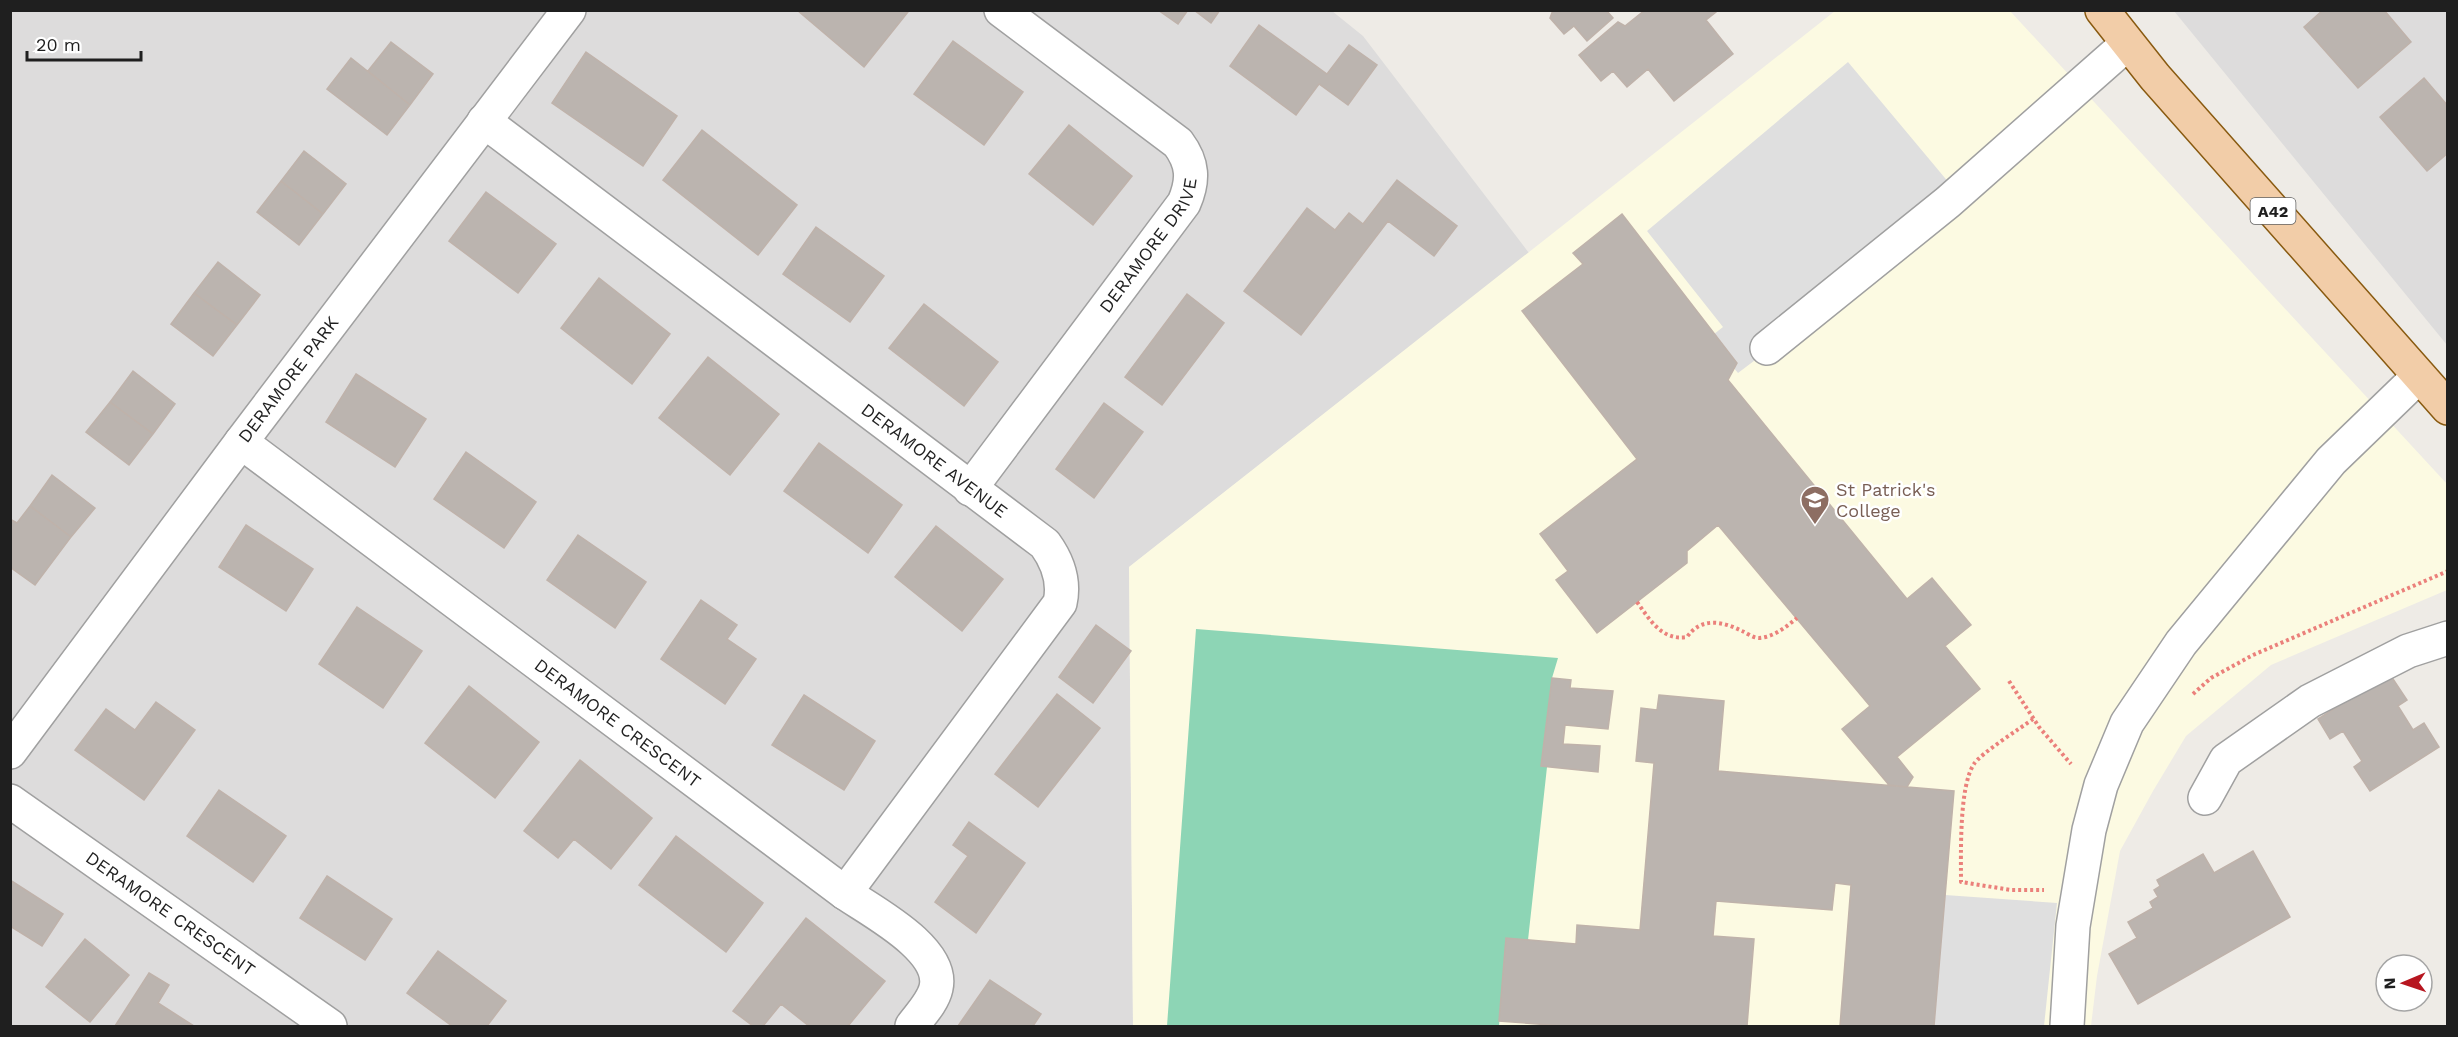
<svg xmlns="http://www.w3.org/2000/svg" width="2458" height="1037" font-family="'Work Sans',sans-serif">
<rect width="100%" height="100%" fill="#eeebe6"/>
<!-- residential -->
<path fill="#dddcdc" d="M10,11H1332L1363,36L1529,253L1129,567L1133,1026H11Z
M2174,11H2447V345Z"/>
<!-- education -->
<path fill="#fcfae2" d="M1835,11H2010L2447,484V590L2271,665L2186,736L2153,791L2120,851L2097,976L2091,1026H1133L1129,567Z"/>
<!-- pitch -->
<path fill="#8dd5b5" d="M1196,629L1558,658L1552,678L1541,766L1547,767L1528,940L1506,939L1499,1026H1167Z"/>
<!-- parking -->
<path fill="#dfdfdf" d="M1848,62L1965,202L1738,373L1709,338L1723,327L1647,231Z
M1945,895L2057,903L2044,1026H1934Z"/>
<!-- building -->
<path fill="#bbb4af" stroke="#bfb2aa" stroke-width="1.5" d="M797,10H907L908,12L864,67Z
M1158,10H1188L1178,24Z
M1194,10H1220L1211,23Z
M1553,10H1606L1613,18L1587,41L1574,26L1564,34L1550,18Z
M1645,10H1715L1716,12L1706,20L1733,54L1674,101L1648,69L1627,87L1613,71L1601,81L1579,55L1618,22L1625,26Z
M2323,10H2384L2411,42L2358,88L2304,27Z
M1259,25L1327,74L1349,45L1377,65L1348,105L1319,84L1296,115L1230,66Z
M953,41L1023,92L984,145L914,94Z
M391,42L433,74L410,105L368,71Z
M586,52L677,116L643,166L552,103Z
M351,58L410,105L387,135L327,89Z
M2424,78L2448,106V153L2427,171L2380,117Z
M1069,125L1132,176L1093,225L1029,174Z
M702,130L797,205L758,255L663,180Z
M304,151L346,184L323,214L281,181Z
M1397,180L1457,226L1434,256L1388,221L1301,335L1244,291L1307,208L1335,230L1349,213L1363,224Z
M281,181L323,214L299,245L257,212Z
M486,192L556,244L518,293L449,241Z
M1622,214L1737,363L1728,380L1907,599L1932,578L1971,625L1945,646L1980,689L1897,757L1913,777L1907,787L1889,785L1842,729L1870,706L1718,525L1687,551V563L1597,633L1556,580L1568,571L1540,534L1637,459L1522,311L1583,264L1573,253Z
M816,227L884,276L850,322L783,274Z
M218,262L260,295L237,325L194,293Z
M599,278L670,334L632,384L561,328Z
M194,293L237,325L213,356L171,324Z
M1187,294L1224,323L1162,405L1125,377Z
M924,304L998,362L964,406L889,348Z
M708,357L779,414L730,475L659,418Z
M133,371L175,404L153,434L110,402Z
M356,374L426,419L395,467L326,422Z
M110,402L153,434L129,465L86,432Z
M1104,403L1143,432L1094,498L1056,469Z
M819,443L902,505L868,553L784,491Z
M466,452L536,502L504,548L434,499Z
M52,475L95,508L71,537L30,506Z
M30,506L71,537L35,585L10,567V519L17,523Z
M246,525L313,569L286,611L219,567Z
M936,526L1003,579L962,631L895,577Z
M578,535L646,582L615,628L547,580Z
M701,600L737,625L727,639L756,659L725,704L661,659Z
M357,607L422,651L383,708L319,664Z
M1096,625L1131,651L1093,703L1059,677Z
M2389,673L2407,700L2398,706L2413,730L2424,723L2439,747L2370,791L2354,767L2362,761L2343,731L2330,739L2318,719Z
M1552,678L1571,680L1570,688L1613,691L1608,729L1565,725L1563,744L1600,746L1598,772L1541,766Z
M469,686L539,742L495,798L425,743Z
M1057,694L1100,728L1038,807L995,774Z
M804,695L875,741L844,790L772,745Z
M1659,695L1724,701L1718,771L1954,791L1934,1026H1840L1851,885L1835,883L1832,910L1716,901L1713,936L1754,939L1747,1026H1563L1499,1021L1506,938L1576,944L1577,925L1640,930L1654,763L1636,761L1641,708L1657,710Z
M156,702L195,730L144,800L75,750L106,709L135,730Z
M580,760L652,818L611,869L574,839L558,858L524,831Z
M219,790L286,836L253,882L187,836Z
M969,822L1025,863L976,933L935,902L968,856L953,845Z
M676,836L763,903L726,952L639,885Z
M2253,851L2290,917L2138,1004L2109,954L2137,938L2128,922L2153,908L2150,902L2158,897L2154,890L2160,886L2157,880L2203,854L2214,873Z
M327,876L392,919L365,960L300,918Z
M10,880L63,914L42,946L10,926Z
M806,918L885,981L848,1026H809L781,1004L763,1026H753L733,1011Z
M85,939L129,975L90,1022L46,987Z
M438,951L506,1001L487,1026H452L407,993Z
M149,973L169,985L158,1003L194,1026H115Z
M990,980L1041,1014L1033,1026H958Z"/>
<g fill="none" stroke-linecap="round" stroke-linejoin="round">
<!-- minor casing -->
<g stroke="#a0a0a0" stroke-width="36">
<g id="minor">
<path id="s1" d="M484,121L1045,544C1058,562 1065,581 1060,603L845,893"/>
<path d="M1767,348L1948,202L2127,44"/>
<path id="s2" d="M241,442L845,893C871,911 945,949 936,988C933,1002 920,1015 912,1026"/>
<path id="s3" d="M970,489L1184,203C1194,180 1193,163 1178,143L1001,10"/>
<path id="s4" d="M10,752L241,442L569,10"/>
<path d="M2205,798L2226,760L2310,701L2408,651L2448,638"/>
<path id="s5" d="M10,801L330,1026"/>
<path d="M2067,1026L2073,926L2089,830L2101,785L2127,723L2181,643L2331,461L2419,376"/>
</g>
</g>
<!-- major casing -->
<g stroke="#895a10" stroke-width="36">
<path id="major" d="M2102,10L2155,77L2448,408"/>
</g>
<!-- path -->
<path stroke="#eb807b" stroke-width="4" stroke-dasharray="3 3" stroke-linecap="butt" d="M1637,602C1650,620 1662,641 1687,637C1701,617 1722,621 1742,631C1747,633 1753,638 1759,638C1774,637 1786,627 1797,618
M2009,681L2039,727L2071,764
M2193,694L2211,678L2253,655L2448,571
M2033,719C2021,728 1981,753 1974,764C1959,786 1961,854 1961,882L2011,890H2044"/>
<!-- minor -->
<use href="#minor" stroke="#fff" stroke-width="33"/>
<!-- major -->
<use href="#major" stroke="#f2cda8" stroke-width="33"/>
</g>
<!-- icons -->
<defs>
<g id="school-pin" transform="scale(1.5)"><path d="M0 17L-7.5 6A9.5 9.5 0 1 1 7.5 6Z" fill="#8d6e63" stroke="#fff"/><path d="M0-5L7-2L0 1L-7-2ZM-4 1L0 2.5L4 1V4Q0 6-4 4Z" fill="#fff"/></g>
</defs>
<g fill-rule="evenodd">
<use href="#school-pin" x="1815" y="500"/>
</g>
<g text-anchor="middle" stroke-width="5" stroke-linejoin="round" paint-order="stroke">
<!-- shield labels -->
<rect fill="#fff" stroke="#626262" stroke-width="1.5" x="2250.5" y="198" width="45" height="26" rx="4.5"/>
<g font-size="16" font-weight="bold" fill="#1f1f1f">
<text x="2273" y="217">A42</text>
</g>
<!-- street labels -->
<g font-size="18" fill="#1f1f1f" stroke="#fff">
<text dy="6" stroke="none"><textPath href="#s3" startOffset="303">DERAMORE DRIVE</textPath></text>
<text dy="6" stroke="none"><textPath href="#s4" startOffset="465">DERAMORE PARK</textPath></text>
<text dy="6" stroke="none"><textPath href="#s1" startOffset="564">DERAMORE AVENUE</textPath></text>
<text dy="6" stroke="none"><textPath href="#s2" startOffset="470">DERAMORE CRESCENT</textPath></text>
<text dy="6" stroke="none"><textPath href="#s5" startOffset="196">DERAMORE CRESCENT</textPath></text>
</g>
<!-- education labels -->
<g font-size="18" fill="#785e54" stroke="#fff" text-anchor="start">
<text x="1836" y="496">St Patrick's<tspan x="1836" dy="21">College</tspan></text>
</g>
</g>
<!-- border -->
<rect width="2458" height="1037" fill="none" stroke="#1f1f1f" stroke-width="24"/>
<!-- north arrow -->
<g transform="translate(2404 983) rotate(268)"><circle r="28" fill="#ffffff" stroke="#a5a5a5" stroke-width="1.5"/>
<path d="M0-4.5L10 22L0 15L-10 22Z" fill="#b71620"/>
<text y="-9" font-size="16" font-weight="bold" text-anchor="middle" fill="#1f1f1f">N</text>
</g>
<!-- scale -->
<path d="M27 51v9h114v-9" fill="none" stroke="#1f1f1f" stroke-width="3"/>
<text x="36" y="51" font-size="18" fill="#1f1f1f" stroke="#ffffff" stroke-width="4.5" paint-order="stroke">20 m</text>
</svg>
